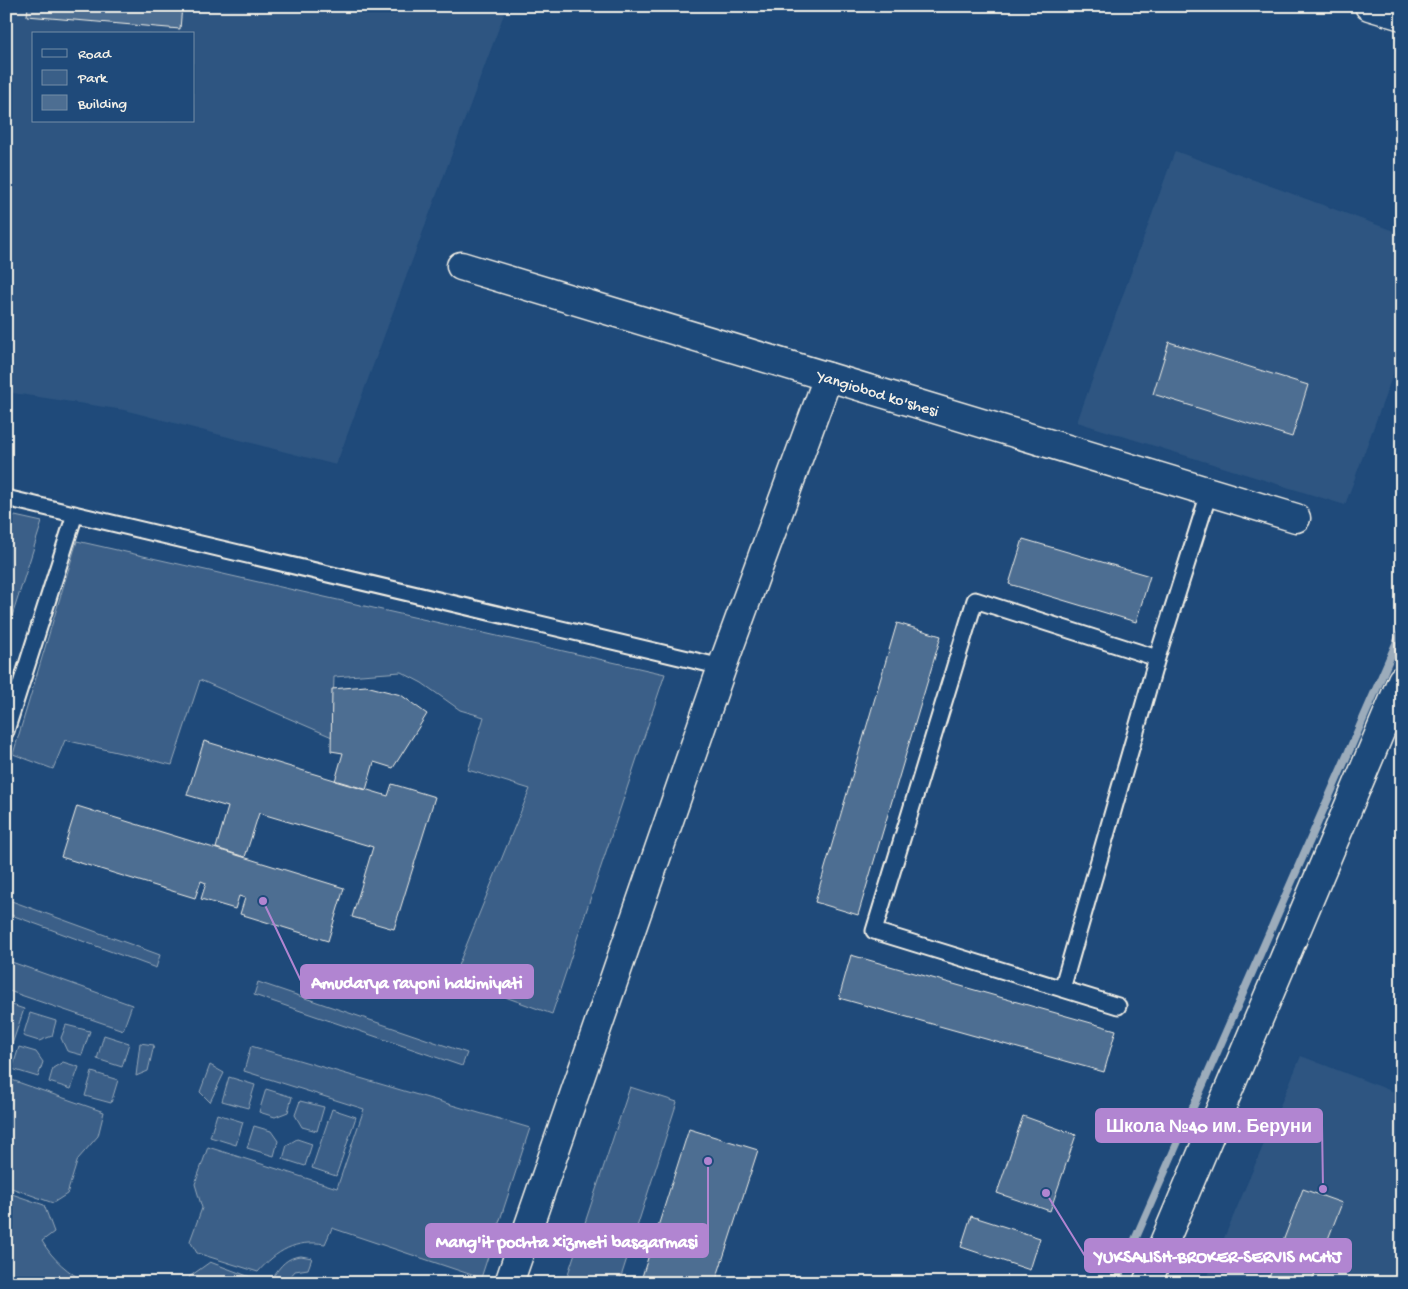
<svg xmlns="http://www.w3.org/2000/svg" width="1408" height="1289" font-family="'Gochi Hand',sans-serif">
<rect width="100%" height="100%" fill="#1f4a7a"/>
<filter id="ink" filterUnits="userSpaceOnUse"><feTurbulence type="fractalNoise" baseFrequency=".02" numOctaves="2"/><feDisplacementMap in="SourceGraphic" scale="10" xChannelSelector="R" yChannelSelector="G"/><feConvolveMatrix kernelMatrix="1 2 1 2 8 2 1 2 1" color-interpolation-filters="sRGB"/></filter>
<g filter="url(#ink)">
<!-- built -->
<path fill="#2d5581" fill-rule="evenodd" d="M6,6H507L336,465L124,410L6,392ZM34,34H194V121H34Z
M1175,151L1402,234V350L1345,505L1077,422Z
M1301,1056L1402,1095V1283H1205Z"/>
<!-- green -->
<path fill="#3a5f88" stroke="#97a8b8" d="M6,514L42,522L6,635Z
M77,541L665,674L552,1014L453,978L530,789L468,770L484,717L460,710L422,683L401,672L334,677L332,737L200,680L172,765L65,740L53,769L13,754Z
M6,899L160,955L156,968L6,913Z
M6,960L132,1005L123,1030L6,990Z
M258,982L467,1053L462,1066L254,995Z
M6,1003L24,1009L6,1062Z
M30,1013L56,1021L52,1036L39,1041L23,1036Z
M66,1025L90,1031L82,1055L67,1051L61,1038Z
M104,1035L129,1043L122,1067L97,1059Z
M140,1043L154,1045L148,1071L136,1076Z
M251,1046L530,1128L481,1278L332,1228L325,1244C296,1239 276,1251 258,1272L197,1253L190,1241L202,1208L195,1184L208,1147L337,1188L364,1109L244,1071Z
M19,1047L36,1052L43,1062L38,1077L12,1069Z
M63,1062L79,1067L71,1089L49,1082L53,1068Z
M210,1065L224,1073L210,1102L200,1092Z
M92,1072L118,1080L111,1103L85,1096Z
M229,1077L255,1085L248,1108L222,1101Z
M6,1078L104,1112L98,1136L78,1159L67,1194L53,1203L6,1186Z
M630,1087L677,1102L619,1283H565Z
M266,1089L292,1097L288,1112L275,1117L259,1112Z
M300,1101L324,1107L317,1131L302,1127L295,1115Z
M332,1109L356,1117L336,1176L312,1168Z
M217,1114L243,1122L236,1145L210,1137Z
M254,1126L271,1131L278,1141L274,1156L247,1148Z
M297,1139L312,1144L305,1166L283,1159L287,1145Z
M6,1192L44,1205L54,1232L42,1241C53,1260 68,1272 87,1283H6Z
M301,1256L312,1258L308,1269L295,1271L286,1282L273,1277C280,1266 287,1257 301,1256Z
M210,1262L261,1281V1283H192L189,1277Z"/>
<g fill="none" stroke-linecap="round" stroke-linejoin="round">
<!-- stream -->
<path stroke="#9cacbb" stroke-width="8" d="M1116,1283L1402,630"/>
</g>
<!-- building -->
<path fill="#4d6e92" stroke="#f4f1e8" d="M28,6H182L180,29L27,16Z
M1169,342L1308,385L1292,437L1153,394Z
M1023,539L1150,576L1136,622L1009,584Z
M897,623L941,636L858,915L815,902Z
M366,686L401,695L427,714L393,768L374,762L366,790L335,781L343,753L331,751L332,689Z
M204,741L388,796L392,784L435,797L394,929L352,917L373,847L259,813L245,857L216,848L228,807L187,795Z
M77,806L344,888L328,941L240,914L245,898L239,896L235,909L201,899L206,883L201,881L195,898L61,857Z
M851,955L1116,1030L1104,1072L839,998Z
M1023,1116L1076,1135L1050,1211L997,1193Z
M689,1129L758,1150L715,1283H640Z
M1303,1189L1342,1203L1311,1283H1267Z
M971,1216L1040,1238L1030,1270L961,1247Z"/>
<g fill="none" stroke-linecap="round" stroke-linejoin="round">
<!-- lane casing -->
<g stroke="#f4f1e8" stroke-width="19">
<path id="lane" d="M6,498L722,667
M6,731L75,514
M1062,989L1157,658L1209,493
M1118,1006L874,931L975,600L1157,658"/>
</g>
<!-- street casing -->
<g stroke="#f4f1e8" stroke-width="31">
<g id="street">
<path d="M1369,6L1402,16"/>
<path id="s1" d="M461,266L1296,518"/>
<path d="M509,1283L722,667L828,377"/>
<path d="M1147,1283L1402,680"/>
</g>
</g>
<!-- lane -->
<use href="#lane" stroke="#1f4a7a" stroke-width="15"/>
<!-- street -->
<use href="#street" stroke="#1f4a7a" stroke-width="28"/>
</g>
</g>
<g text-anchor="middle" stroke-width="4.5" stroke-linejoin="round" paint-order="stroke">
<!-- street labels -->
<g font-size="16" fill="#f4f1e8" stroke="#1f4a7a">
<text dy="6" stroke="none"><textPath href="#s1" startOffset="436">Yangiobod ko'shesi</textPath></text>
</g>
</g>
<!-- callouts -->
<path fill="none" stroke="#b185d1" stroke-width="2" d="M263 901L301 981M1323 1189L1322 1125M708 1161L708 1240M1046 1193L1085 1256"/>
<g fill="#b185d1" stroke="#1f4a7a" stroke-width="2">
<circle cx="263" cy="901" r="5"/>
<circle cx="1323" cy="1189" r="5"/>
<circle cx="708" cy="1161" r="5"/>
<circle cx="1046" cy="1193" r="5"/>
</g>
<g fill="#b185d1" stroke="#b185d1" stroke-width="2">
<rect x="301" y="965" width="232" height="33" rx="5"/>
<rect x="1096" y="1109" width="226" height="33" rx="5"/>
<rect x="426" y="1224" width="282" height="33" rx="5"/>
<rect x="1085" y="1239" width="266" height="33" rx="5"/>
</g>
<g font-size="18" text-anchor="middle" font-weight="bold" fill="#fff">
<text x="417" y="988">Amudarya rayoni hakimiyati</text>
<text x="1209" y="1132">Школа №40 им. Беруни</text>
<text x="567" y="1247">Mang'it pochta xizmeti basqarmasi</text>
<text x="1218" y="1262">YUKSALISH-BROKER-SERVIS MCHJ</text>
</g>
<!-- margin -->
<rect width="1408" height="1289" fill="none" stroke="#1f4a7a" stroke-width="25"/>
<rect x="12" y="12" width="1383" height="1264" fill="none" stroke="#f4f1e8" stroke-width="2" filter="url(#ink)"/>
<!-- legend -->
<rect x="32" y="32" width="162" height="90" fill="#1f4a7a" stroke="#748da6"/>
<rect x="42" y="49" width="25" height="8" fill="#1f4a7a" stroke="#748da6"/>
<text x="78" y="58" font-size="15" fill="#f4f1e8">Road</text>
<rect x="42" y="70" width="25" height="15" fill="#3a5f88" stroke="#748da6"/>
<text x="78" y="82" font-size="15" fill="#f4f1e8">Park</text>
<rect x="42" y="95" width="25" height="15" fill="#4d6e92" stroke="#748da6"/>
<text x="78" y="108" font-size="15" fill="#f4f1e8">Building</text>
</svg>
